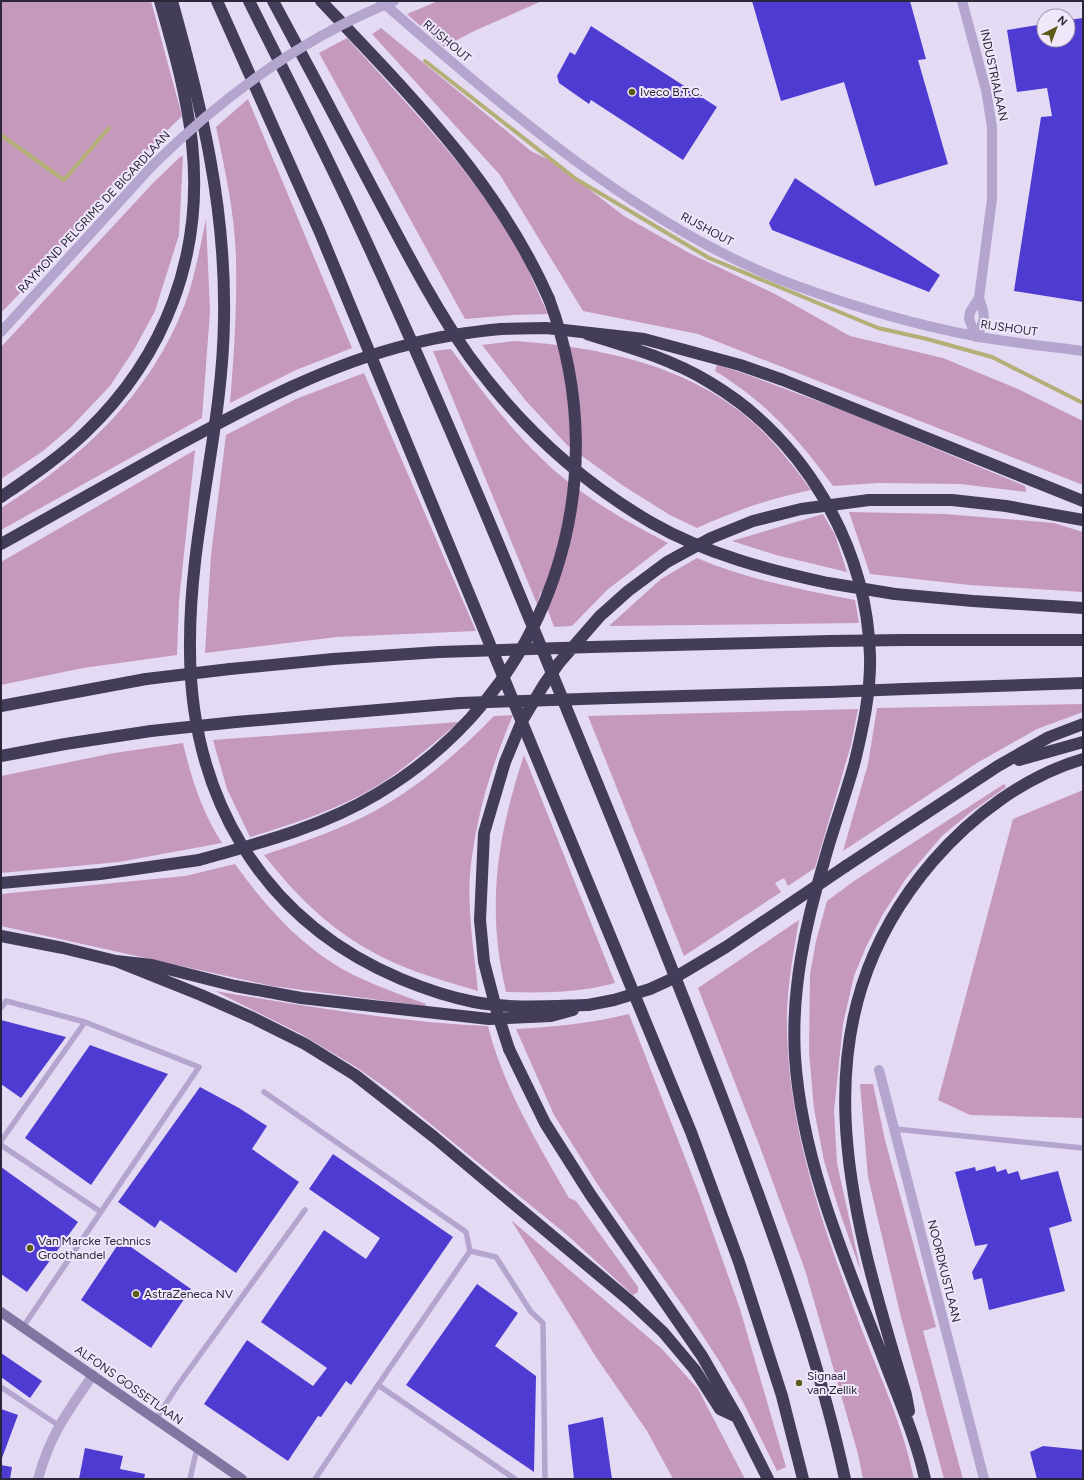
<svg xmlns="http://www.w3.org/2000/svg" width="1084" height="1480" font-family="Figtree,sans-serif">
<rect width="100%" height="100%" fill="#e5daf4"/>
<!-- green -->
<path fill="#c599bb" d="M1,1H151L182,116L137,160L25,288L1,313Z
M438,1H542L472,32L444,47L407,14Z
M381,28L531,151L555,163L624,216L691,254L775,294L850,336L943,358L1018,389L1083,421V485L698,334L583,311L500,175L372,34Z
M347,38C405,102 467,165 513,240C527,263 536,290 548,314L513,315L465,319L319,53Z
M248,99L352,348L296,370L230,403C234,355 237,308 236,260C235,215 225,170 216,127Z
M183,156L179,235L155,311L135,348L110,386L70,428L43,451L1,479V347L153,183L180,157Z
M206,219L210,312L202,418L1,530V508C81,459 151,394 185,304C195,277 200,247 206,219Z
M514,341C600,347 691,365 756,425C777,445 794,467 811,490C768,499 737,510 697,528L670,515L622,485L567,445L526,401L482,345Z
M451,349C478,386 506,424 540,457C576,493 623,520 668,543L607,590L572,626L554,627L541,591L537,604L433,351Z
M717,365L737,371L847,412L1025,486L1026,492L960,484L878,483L833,486C797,437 767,403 715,371Z
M364,373L476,631L337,637L205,653L211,555L226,435L296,399Z
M195,450L179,601L177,655L83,668L1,685V562Z
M849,512L945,514L1054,523L1083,532V592L970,585L870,574Z
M823,514L835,535L847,572L776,555L732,541Z
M697,558C748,580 801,589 855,600L859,623L609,626L661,579Z
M1083,704V712L1037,729L977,763L843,851L868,764L877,708Z
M858,709L851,745L815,868L788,886L784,878L775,883L781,892L684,956L588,716Z
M513,715C492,765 478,809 471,864C466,905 474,949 478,991C458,985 437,979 417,972C351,948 307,910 264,855C297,844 330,833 361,818C412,793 455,756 494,716Z
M459,722C429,747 396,777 361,795C326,813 287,826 250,837L227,789L213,740Z
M183,743C192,780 201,810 222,843L119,862L1,873V776L114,753Z
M524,755L615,983C579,993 543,993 506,992C486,907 497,837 524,755Z
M1004,784L1006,787L971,812L942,836L907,877L883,914L866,947L854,976L843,1024L834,1111L837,1163L861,1272L839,1210L824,1161L814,1109L809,1052L810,974L816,941L827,901L854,881Z
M1083,790V1118L970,1115L938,1100L1013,819Z
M235,864C268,910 308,954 360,978C382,988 404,996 426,1004L425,1006L272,986L1,926V894L185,876Z
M799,920C794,950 788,981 787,1012C785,1121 822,1225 860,1325C880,1377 903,1425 914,1479H863L858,1454L805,1270L760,1147L698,988Z
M215,991C306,1006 396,1022 488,1026C503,1087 538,1144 569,1198L576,1201L638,1287V1292L633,1295L566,1234L390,1091L356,1067L299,1033Z
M629,1014L698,1191L740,1309L786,1467L777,1471L743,1402L721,1364L690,1316L598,1185L554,1115L516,1029C555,1027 592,1023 629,1014Z
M860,1084H873L885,1140L936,1327L923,1331L963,1479H944L900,1313L868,1177Z
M511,1220L662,1349L698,1389L745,1479H673L647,1431L596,1357Z"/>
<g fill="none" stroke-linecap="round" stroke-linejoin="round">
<!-- stream -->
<path stroke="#b4af76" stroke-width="4" d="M425,61L576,179L709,258L878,328L927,339L992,357L1083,403
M1,135L64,180L109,128"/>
</g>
<!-- building -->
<path fill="#4e3bd1" d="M752,1H910L926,59L918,60L948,164L875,186L844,82L781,101Z
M1083,18V302L1014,291L1041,117L1052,116L1047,88L1017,92L1007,30L1044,24V40H1068V20Z
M591,26L717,107L683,160L591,100L589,104L559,83L557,76L570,52L575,55Z
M795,178L940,275L929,292L772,230L769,223Z
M1,1020L66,1037L21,1098L1,1084Z
M90,1045L168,1074L91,1185L25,1138Z
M200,1087L239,1108L267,1126L252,1149L299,1182L236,1273L160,1220L155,1228L118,1202Z
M333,1154L453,1237L351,1385L346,1381L321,1417L318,1416L288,1461L204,1404L247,1340L313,1386L327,1368L261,1322L324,1230L366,1259L380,1238L309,1189Z
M995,1166L997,1172L1006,1169L1008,1174L1018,1171L1021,1180L1058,1171L1072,1221L1049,1228L1065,1291L989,1310L982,1278L974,1280L972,1272L988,1244L975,1246L955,1172L975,1167L976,1171Z
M1,1167L78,1222L27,1292L1,1274Z
M121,1240L191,1289L151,1348L81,1300Z
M477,1284L518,1313L495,1346L536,1376L534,1472L406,1385Z
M1,1353L42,1381L30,1398L1,1377Z
M1,1409L18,1415L2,1458H1Z
M603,1417L612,1479H574L568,1425Z
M1043,1446L1083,1450V1479H1037L1030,1452Z
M85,1448L123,1456L120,1469L145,1474L144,1479H79Z
M1,1465L12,1467L10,1479H1Z"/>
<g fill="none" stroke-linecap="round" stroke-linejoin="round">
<!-- lane -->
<path stroke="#b3a5cd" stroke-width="5.5" d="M1,1008L6,1001L85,1022
M264,1092L466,1232L470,1251L378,1385
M895,1129L1083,1148
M1,1141L85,1022L199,1067L23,1327
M1,1145L101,1212
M470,1251L496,1257L531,1312L543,1323L545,1479
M1,1387L58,1425
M156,1419L178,1385L305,1210
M190,1479L197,1448
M315,1479L378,1385L515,1479"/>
<!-- street -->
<path stroke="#b3a5cd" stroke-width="10" d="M381,1C503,107 644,230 797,286C855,307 915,325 975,336C1011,343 1047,346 1083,351
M962,1L986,90L992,127V199L979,298L970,312L969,319L976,337
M1,332L152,166
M976,337C986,319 986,317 979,298
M879,1070L984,1479
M38,1479C50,1435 67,1412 93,1375"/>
<!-- secondary -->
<path stroke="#8176a1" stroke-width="10" d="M1,1312L242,1479"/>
<!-- highway -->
<path stroke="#433d5a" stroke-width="12" d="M172,1C202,108 226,207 224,319C223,427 190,533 190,641C188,793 259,919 401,979C425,989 449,997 474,1002C511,1009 550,1006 588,1005
M217,1L319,230L691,1132L739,1262L782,1396L803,1479
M249,1C285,73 321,144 355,217C451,423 536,634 622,844C667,956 712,1067 753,1180C789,1278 823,1377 845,1479
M273,1C307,64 341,128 374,191C404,247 433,305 469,356C518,424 580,481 652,523C706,554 768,570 828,583
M321,1C408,93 497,181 549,299
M501,329L546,328L644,339L740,365L783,380L1083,501
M587,334C629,347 671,359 709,382C804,438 867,546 870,656C871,691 863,727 855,761C846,795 833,828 824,862C805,925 791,991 795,1057C802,1163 846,1262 884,1360C899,1400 916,1438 925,1479
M1,497C30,477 60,457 85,433C166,356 204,254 192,143C187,95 173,47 160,1
M869,500H952L1006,506L1083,520
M1,544L167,451
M895,594L973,601L1083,608
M904,640H1083
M591,647L830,641
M230,669L333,659L439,652
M905,689L1083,683
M611,698L830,692
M1,706L146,679
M236,722L460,703
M1,756L65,744L151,731
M1019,760L1083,742
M846,866L998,766L1049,737L1083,724
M1,883L100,874L199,860
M1,936L63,948L116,961L152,965L235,986L301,998L489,1019L551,1016L573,1010
M116,961L201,995L253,1018L305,1044L355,1075L434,1137L630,1301L663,1332L695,1370L720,1409L737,1417
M509,1049L545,1123L590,1194L702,1356L737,1417L768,1479
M909,1411L906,1395C850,1210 792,1025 933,861C972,816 1025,776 1083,759"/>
<!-- street-bridge -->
<path stroke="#b3a5cd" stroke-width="10" d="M152,166C222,97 301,38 394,1"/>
<!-- highway-bridge -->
<path stroke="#433d5a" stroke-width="12" d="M167,451C245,409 324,365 411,344C441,336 470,332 501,329
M828,583L895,594
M830,641L904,640
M439,652L591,647
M146,679L230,669
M830,692L905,689
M460,703L611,698
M151,731L236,722
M199,860C260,843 322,827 377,794C549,692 619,485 549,299
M588,1005L614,1000L650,989L674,978L726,947L846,866
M509,1049L497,1012L484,962L480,920L484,833L505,762L522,721L543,686L559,663L600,616L628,591L667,562L711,538L753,521L801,509L869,500"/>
</g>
<!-- markers -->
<g fill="#5e5b18" stroke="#f0e7fb" stroke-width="1.5">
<circle cx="632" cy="92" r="4"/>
<circle cx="30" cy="1248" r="4"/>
<circle cx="136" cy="1294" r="4"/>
<circle cx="799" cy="1383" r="4"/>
</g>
<g text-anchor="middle" stroke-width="4" stroke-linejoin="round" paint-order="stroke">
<!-- street labels -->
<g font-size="12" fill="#2a2738" stroke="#f0e7fb">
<text transform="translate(447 41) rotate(40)" y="4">RIJSHOUT</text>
<text transform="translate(994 75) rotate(78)" y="4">INDUSTRIALAAN</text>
<text transform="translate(94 212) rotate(-47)" y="4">RAYMOND PELGRIMS DE BIGARDLAAN</text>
<text transform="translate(707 229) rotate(28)" y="4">RIJSHOUT</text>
<text transform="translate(1009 328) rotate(8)" y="4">RIJSHOUT</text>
<text transform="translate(944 1271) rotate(76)" y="4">NOORDKUSTLAAN</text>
<text transform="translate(129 1385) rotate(35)" y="4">ALFONS GOSSETLAAN</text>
</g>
<!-- poi labels -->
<g font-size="12" fill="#2a2738" stroke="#f0e7fb" text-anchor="start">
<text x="640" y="96">Iveco B.T.C.</text>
<text x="38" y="1245">Van Marcke Technics<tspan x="38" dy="14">Groothandel</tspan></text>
<text x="144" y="1298">AstraZeneca NV</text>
<text x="807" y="1380">Signaal<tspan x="807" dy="14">van Zellik</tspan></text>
</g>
</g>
<!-- border -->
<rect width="1084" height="1480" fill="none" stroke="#2a2738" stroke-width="4"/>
<!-- north arrow -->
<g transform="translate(1056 28) rotate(42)"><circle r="19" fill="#f0e7fb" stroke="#a19aad"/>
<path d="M0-3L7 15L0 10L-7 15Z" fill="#5e5b18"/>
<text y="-6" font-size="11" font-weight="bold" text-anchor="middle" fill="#2a2738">N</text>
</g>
</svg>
